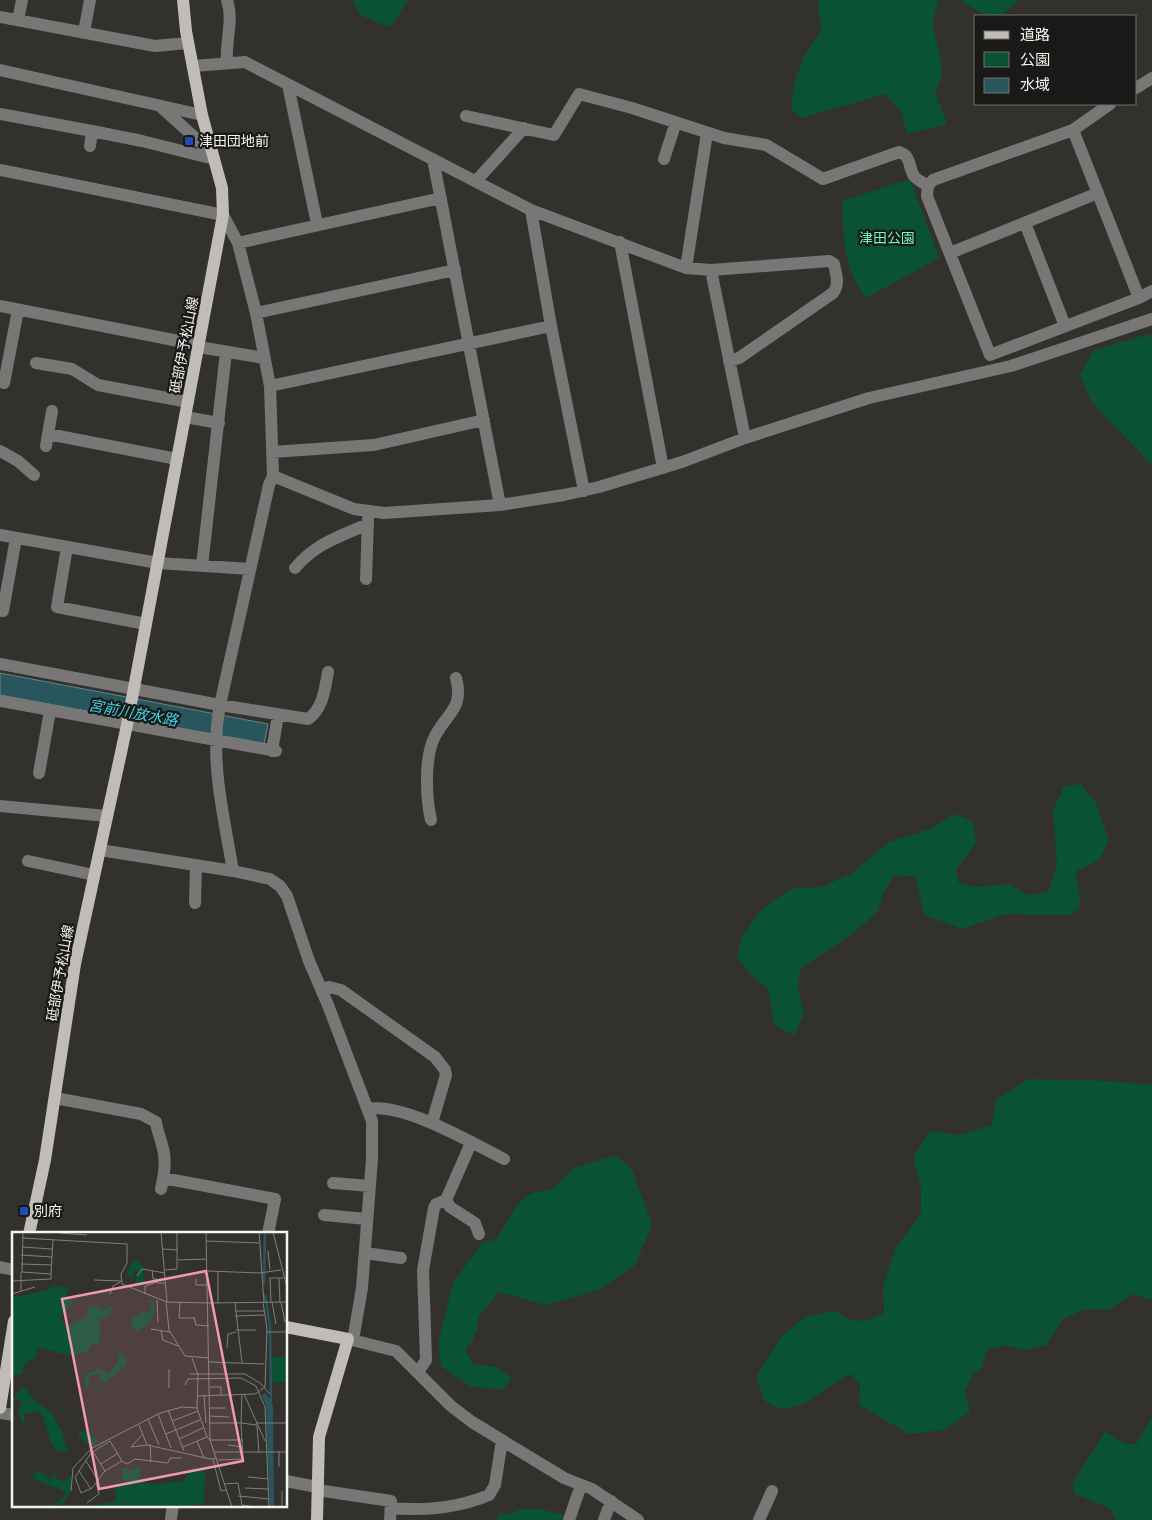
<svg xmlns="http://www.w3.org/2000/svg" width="1152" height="1520" font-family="Lato,'Noto Sans JP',sans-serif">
<rect width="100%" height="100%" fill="#33312d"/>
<!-- green -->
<path fill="#0a5236" d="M353,0H408L394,22L388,27L360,15Z
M818,0H939L932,23L940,54L942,75L935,92L947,124L907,134L901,111L885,94L801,118L791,109L795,80L804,57L821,30Z
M961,0H1018V1C1013,5 1005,14 999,16C990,20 968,6 961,0Z
M910,179L939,258L866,298C842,266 844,239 842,201Z
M1150,334L1152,337V465L1092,403L1080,374L1094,350Z
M1081,784L1096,803L1109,840L1099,860L1075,872L1080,899L1079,909L1069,915L1005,914L962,929L925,915L915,877L895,875L884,891L878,911L856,931L800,969L798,987L804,1014L794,1035L774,1025L768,988L752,976L737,957L742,936L763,908L793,888L821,887L851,874L889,842L930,829L954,814L973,821L976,843L956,870L958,882L974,887L1010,884L1027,895L1048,892L1057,867L1053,811L1064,786Z
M1029,1079L1112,1081L1145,1085L1152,1083V1300L1133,1294L1110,1310L1085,1309L1063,1319L1046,1345L1024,1350L1004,1345L987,1350L982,1368L973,1374L965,1391L970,1411L944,1430L909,1434L859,1405L860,1385L851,1374C832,1382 801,1414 780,1408C775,1407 770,1404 765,1401L756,1377L782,1336L805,1317L834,1311L854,1321L870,1320L884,1313L883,1286L895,1249L921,1213V1188L913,1157L930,1131L960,1135L992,1125L996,1099Z
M615,1155L632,1169L652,1225L635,1265L601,1289L546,1305L499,1292L478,1318V1328L473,1340L465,1350L474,1364L496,1367L512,1378L502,1390L470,1386L441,1366L438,1345L453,1283L483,1242L496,1240L517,1205L531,1193L553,1189L574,1168Z
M1152,1417V1520H1116L1110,1508L1074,1494L1073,1482L1105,1432L1126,1444H1136Z
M522,1509H539L564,1515L562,1520H497L499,1513L507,1514Z"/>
<!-- water -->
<path fill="#28565c" stroke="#668589" d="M0,673L268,724L264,744L0,695Z"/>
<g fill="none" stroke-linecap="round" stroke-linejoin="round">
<!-- minor -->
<path stroke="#797775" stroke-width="12" d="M0,17L155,46L188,43
M18,20L22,0
M84,32L90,0
M227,63C225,41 234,21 227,0
M193,66L245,62L531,210L686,268L711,270L745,438
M0,70L202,115
M288,85L317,224
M1136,88L1152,78
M1110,104L1073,130L933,180L928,186L927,196L990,355L1139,298L1152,291
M161,107L212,153
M0,114L92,131L90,146
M466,116L554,135L579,94L632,108L724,138L766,145L823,179L899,152C912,156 908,167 914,176C917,180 924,183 928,186
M1073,130L1139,298
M92,131L142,141L214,159
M433,159L500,505
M664,159L676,122
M0,170L223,215L238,243L256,313L270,386L273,476L269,485L220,705C209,759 224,817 233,871
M476,181L524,128
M531,210L551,326L584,491
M1025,223L1065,326
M620,242L663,468
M238,243L441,198
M950,253L1098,193
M686,268L707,133
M711,270L829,261L834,264C836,275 840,284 833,293L739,358L729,361
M0,306L199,345
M256,313L455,270
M199,347L264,358
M36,363L72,369L98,385L188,402
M4,383L18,310
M270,386L551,326
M185,417L219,423
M48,434L177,459
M46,446L52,411
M0,451L18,461L34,475
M272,452L374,445L484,420
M273,476L354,509L384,513L500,505L564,495L599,487L682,462L745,438L869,398L1011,366L1152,319
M0,535L158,563L250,569
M67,547L57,607L146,624
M202,566L226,352
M295,568C316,543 339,537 368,524
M366,579L368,519
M3,611L16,538
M0,664L220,705L308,719C323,709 325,688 328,672
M0,701L276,751
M272,751L278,715
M39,773L50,711
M0,806L107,816
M431,820C426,798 424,757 435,736C448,712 464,708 456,678
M100,850L233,871L270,879L280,886L287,896L309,961L328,1005L372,1121V1159L362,1288L353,1340
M28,861L94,875
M195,903L196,866
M321,989L329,987L341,990L435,1057L445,1070L446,1075L432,1123
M55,1098L141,1114L156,1122C157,1131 160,1136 162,1145C167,1159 164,1175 161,1189
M368,1109C403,1102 472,1143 504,1159
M471,1143L446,1200L450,1207L475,1223L479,1234
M163,1178L275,1199L268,1234
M333,1183L370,1186
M324,1215L367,1219
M365,1253L401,1258
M0,1267L14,1270
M348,1339L396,1351L451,1406L472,1422L564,1478L592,1489L638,1520
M418,1372L426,1360L423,1270L434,1208L436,1204L446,1200
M0,1413L14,1415
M286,1481L317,1487
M317,1490L391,1501L390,1520
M391,1508C424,1511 458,1508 489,1495L495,1485L502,1440
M171,1518L173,1506
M569,1520L581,1485
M604,1520L611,1501
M759,1520L772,1491"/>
<!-- major -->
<path stroke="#c0bdb9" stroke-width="12" d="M29,1234L45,1160L75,964L127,725L223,215L222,188L202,115L186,31L183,0
M286,1327L348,1339L319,1437L317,1520
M0,1408L14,1321"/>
</g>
<!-- markers -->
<g fill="#1a4fb4" stroke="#1a1917" stroke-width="2">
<rect x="184" y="136" width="10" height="10" rx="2.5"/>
<rect x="19" y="1206" width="10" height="10" rx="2.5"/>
</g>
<g text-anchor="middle" stroke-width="4.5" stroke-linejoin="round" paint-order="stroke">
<!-- poi labels -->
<g font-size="14" fill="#f5f4f1" stroke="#1a1917" text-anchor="start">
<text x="199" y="146">津田団地前</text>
<text x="34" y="1216">別府</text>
</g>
<!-- park labels -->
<g font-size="14" fill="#6bfdbc" stroke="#1a1917">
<text x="887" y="243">津田公園</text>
</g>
<!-- street labels -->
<g font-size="14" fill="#f5f4f1" stroke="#1a1917">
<text transform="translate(184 345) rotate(-79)" y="5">砥部伊予松山線</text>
<text transform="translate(60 973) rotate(-80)" y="5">砥部伊予松山線</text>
</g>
<!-- water labels -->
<g font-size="15" font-style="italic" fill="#38d5e5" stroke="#1a1917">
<text transform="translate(133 713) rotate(10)" y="5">宮前川放水路</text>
</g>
</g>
<!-- overview -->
<g transform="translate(12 1232)">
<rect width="275" height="275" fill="#33312d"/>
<path d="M120,30L125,29L131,34L132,53L123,54L126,38H120L122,48L114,44ZM44,51L42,58L48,54L58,57L53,62L61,70L48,86L55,95L74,85L78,74L89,75L91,78L101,73L98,84L88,87L87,111L79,113L76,119L59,124L25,115L24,126L13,131L10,142H0V66L35,58ZM134,68L142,69L143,80L135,93L126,100L119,92L120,87L131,80H137L140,72ZM106,119L115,128L113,134L92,151L88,148L89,142L78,143L76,158L72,151L74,142L88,137L97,142L107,128ZM260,125H275V149L260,151ZM11,154L25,171L39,180L49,197L56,219L54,221L44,218L39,210L31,184L25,179L12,182L13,191L10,190L6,177L10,169L1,167ZM75,199L87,209L79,215L66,203L67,200ZM128,234V249L140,253L171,249L181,235L193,238L192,271L170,275H78L104,269L103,254L113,253L109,237L114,235L118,239ZM43,236V245L51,250L59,243V259L51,271L36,275L51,266L54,260L20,246L26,239L40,247Z" fill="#0a5236"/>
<path d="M254,161L261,174L262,275H258L254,174L250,163Z" fill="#28565c"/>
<path fill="none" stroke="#28565c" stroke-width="2.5" d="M252,52L253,0M253,63L258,94L259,171"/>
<path fill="none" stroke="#817f7b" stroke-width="1" d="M11,0L10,40L39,42L41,8M149,0L155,70L197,71M194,0L198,208L220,275M247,0L252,70M261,0L275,55M48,1L75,3M10,6L115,12V31L109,42L110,52L155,70M194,9L247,11M10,15L40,17M151,17L166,18M256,19L258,38M9,23L40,25M166,28L195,27M9,32L39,33M140,38L141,47H145V51H154M153,38L165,37V0M196,39L247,41L269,38M206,40V71M125,44L130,37L153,41M267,46L268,70M184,47V53H195M82,48L109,49M0,49L39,47V42M9,59V40M0,62L23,55M98,62L101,54L108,50M133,62V54L145,50M145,68L146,90M154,70L157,98L173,124L197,126M259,70L258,46H272M260,70L264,92M269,70L273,90M168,71L167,86H182M197,71L275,70M223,71L230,131M223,79H252M223,84L252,83M182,85L184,93L197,94M139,97L158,100M224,98H244M149,99L151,108L166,114M255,100H273L275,97M215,116L216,102L224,100M180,126L186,143L185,176L195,205L198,208H231M197,130L252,132M157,137V156M178,142H233L248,151L258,162M173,153L176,147L229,146L244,154L253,175L257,275M197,155H209V163M232,162L253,209M192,163L194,191M186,164L243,162L253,155L255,97L251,70M197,176H214M156,178L172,219M146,182L159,216M197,184L217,185M136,187L147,213M160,189L186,179M197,191H229L230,162M244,191H275M127,193L135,213L198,227L205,226M245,194L247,221M131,202L119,215L135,213M154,202L188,188M167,207L191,196M98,209L110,229L93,239L80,256L69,261L63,245L79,221ZM185,209L192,226M138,212L139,230M216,213L231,215M171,215L195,205M267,219V235M81,220L93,239M203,220H275M201,227L209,259L215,258M206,228L231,227L229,191L245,193M74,229L85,247M110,229L115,232L123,227L156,231L158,226H170M89,232L106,221M67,239L79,257M236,245L256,247M213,252L226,251L230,273L244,275M233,256L257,257M59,259L61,236L80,216L148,181L170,175L185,176M270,259V275M226,264L257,267M75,271L87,262L84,251"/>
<path fill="#f29aad" fill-opacity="0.15" stroke="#f29aad" stroke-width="2.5" d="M194,39L231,229L87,257L50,67Z"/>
<rect width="275" height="275" fill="none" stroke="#f5f4f1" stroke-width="2.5"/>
</g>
<!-- legend -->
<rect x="974" y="15" width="162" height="90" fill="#1a1917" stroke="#72716e"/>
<rect x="984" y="31" width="25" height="8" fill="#c0bdb9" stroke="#72716e"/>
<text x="1020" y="40" font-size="15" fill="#f5f4f1">道路</text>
<rect x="984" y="52" width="25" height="15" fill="#0a5236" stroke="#72716e"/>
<text x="1020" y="65" font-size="15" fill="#f5f4f1">公園</text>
<rect x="984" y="78" width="25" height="15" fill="#28565c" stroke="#72716e"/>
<text x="1020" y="90" font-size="15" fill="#f5f4f1">水域</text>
</svg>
